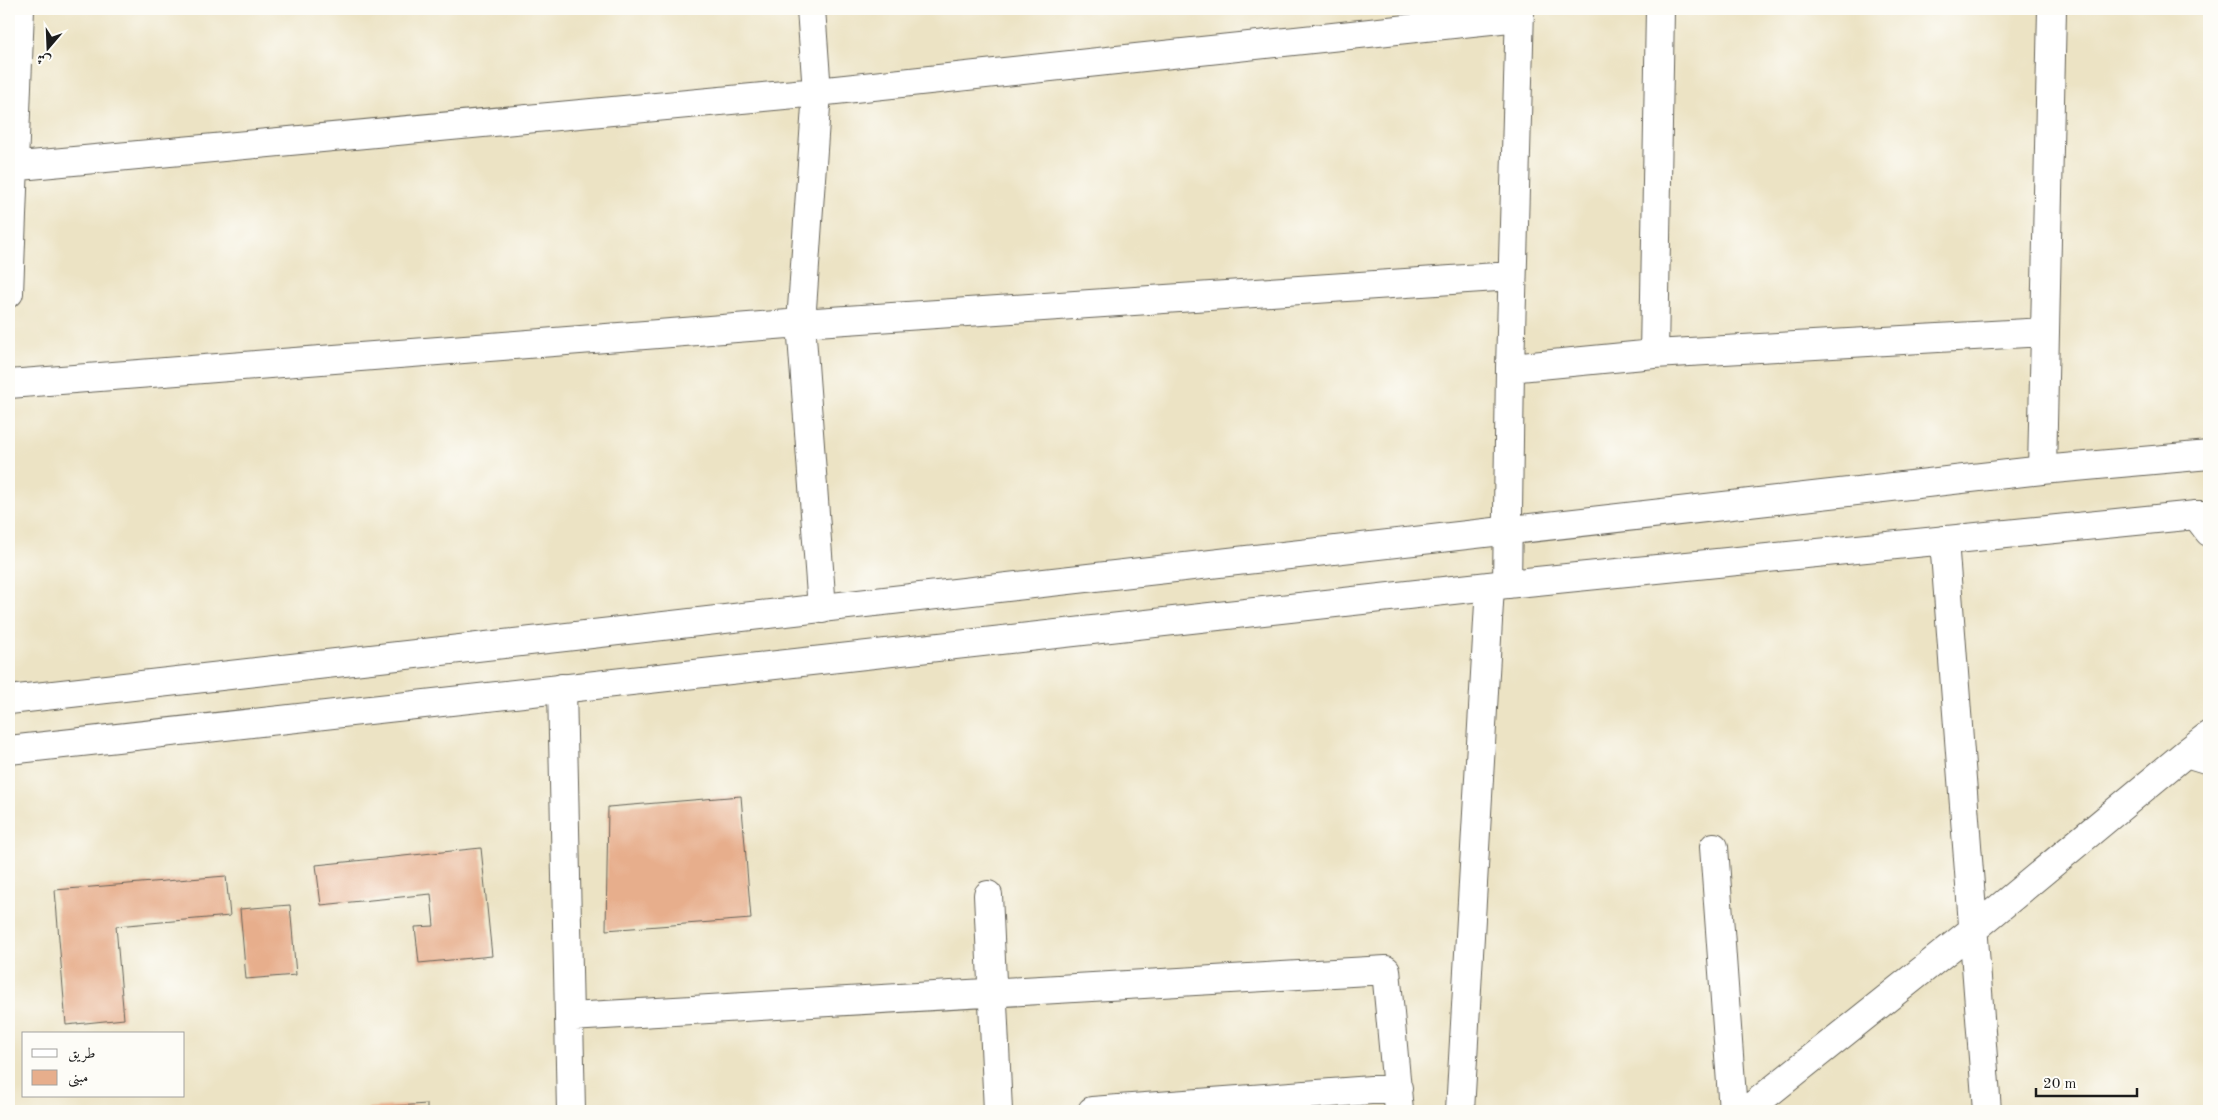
<svg xmlns="http://www.w3.org/2000/svg" width="2218" height="1120" font-family="'Old Standard TT',Amiri,serif">
<rect width="100%" height="100%" fill="#fdfcf7"/>
<filter id="ink" filterUnits="userSpaceOnUse"><feTurbulence type="fractalNoise" baseFrequency=".02" numOctaves="2"/><feDisplacementMap in="SourceGraphic" scale="10" xChannelSelector="R" yChannelSelector="G"/><feConvolveMatrix kernelMatrix="1 2 1 2 8 2 1 2 1" color-interpolation-filters="sRGB"/></filter>
<filter id="wash" filterUnits="userSpaceOnUse"><feTurbulence type="fractalNoise" baseFrequency=".0096" numOctaves="4" result="noise"/><feDisplacementMap in="SourceGraphic" scale="20" xChannelSelector="R" yChannelSelector="G"/><feGaussianBlur stdDeviation="1.12" result="paint"/><feColorMatrix in="noise" values="0 0 0 0 0 0 0 0 0 0 0 0 0 0 0 0 0 1.4 0 .05"/><feComposite in="paint" operator="in"/></filter>
<g filter="url(#wash)">
<rect width="100%" height="100%" fill="#ece3c4"/>
<g id="blocks">
<!-- building -->
<path fill="#e7ae8c" d="M741,796L751,919L606,930L608,807Z
M481,848L492,956L419,963L415,927L434,926L431,894L321,905L316,865Z
M226,876L230,916L116,926L124,1019L66,1025L55,890Z
M290,905L296,975L246,979L240,909Z
M427,1104V1111H368V1108Z"/>
</g>
</g>
<g filter="url(#ink)">
<use href="#blocks" fill-opacity="0" stroke="#656257" stroke-width="1"/>
<g fill="none" stroke-linecap="round" stroke-linejoin="round">
<!-- minor casing -->
<g stroke="#656257" stroke-width="30">
<path id="minor" d="M811,9L817,92L801,323L822,609
M9,167L817,92L1519,17
M9,293L20,9
M1654,354L1660,9
M1510,368L1654,354L2045,332
M9,384L801,323L1512,276
M2042,470L2052,9
M2196,515L2209,532
M1944,540L1987,1111
M1507,584L1510,368L1520,9
M562,688L571,1111
M2186,753L2209,735
M1714,847L1733,1111
M988,895L998,1111
M570,1017L1386,970L1399,1111
M1092,1111L1398,1088
M1460,1111L1490,586
M1746,1111L1974,929L2186,753L2209,760"/>
</g>
<!-- secondary casing -->
<g stroke="#656257" stroke-width="30">
<path id="secondary" d="M9,700L2042,470L2209,455
M9,750L1507,584L2196,515H2209"/>
</g>
<!-- minor -->
<use href="#minor" stroke="#fff" stroke-width="28"/>
<!-- secondary -->
<use href="#secondary" stroke="#fff" stroke-width="28"/>
</g>
</g>
<!-- margin -->
<rect width="2218" height="1120" fill="none" stroke="#fdfcf7" stroke-width="30"/>
<!-- legend -->
<rect x="22" y="1032" width="162" height="65" fill="#fdfcf7" stroke="#a3a29f"/>
<rect x="32" y="1049" width="25" height="8" fill="#ffffff" stroke="#a3a29f"/>
<text x="68" y="1058" font-size="15" fill="#1c1c1c">طريق</text>
<rect x="32" y="1070" width="25" height="15" fill="#e7ae8c" stroke="#a3a29f"/>
<text x="68" y="1082" font-size="15" fill="#1c1c1c">مبنى</text>
<!-- north arrow -->
<g transform="translate(48 48) rotate(199)" stroke="#fdfcf7" stroke-width="4" paint-order="stroke">
<path d="M0-4L9 19L0 12L-9 19Z" fill="#1c1c1c"/>
<text y="-8" font-size="14" font-weight="bold" text-anchor="middle" fill="#1c1c1c">ش</text>
</g>
<!-- scale -->
<path d="M2036 1088v8h101v-8" fill="none" stroke="#1c1c1c" stroke-width="2.5"/>
<text x="2043" y="1088" font-size="15" fill="#1c1c1c" stroke="#fdfcf7" stroke-width="4" paint-order="stroke">20 m</text>
</svg>
